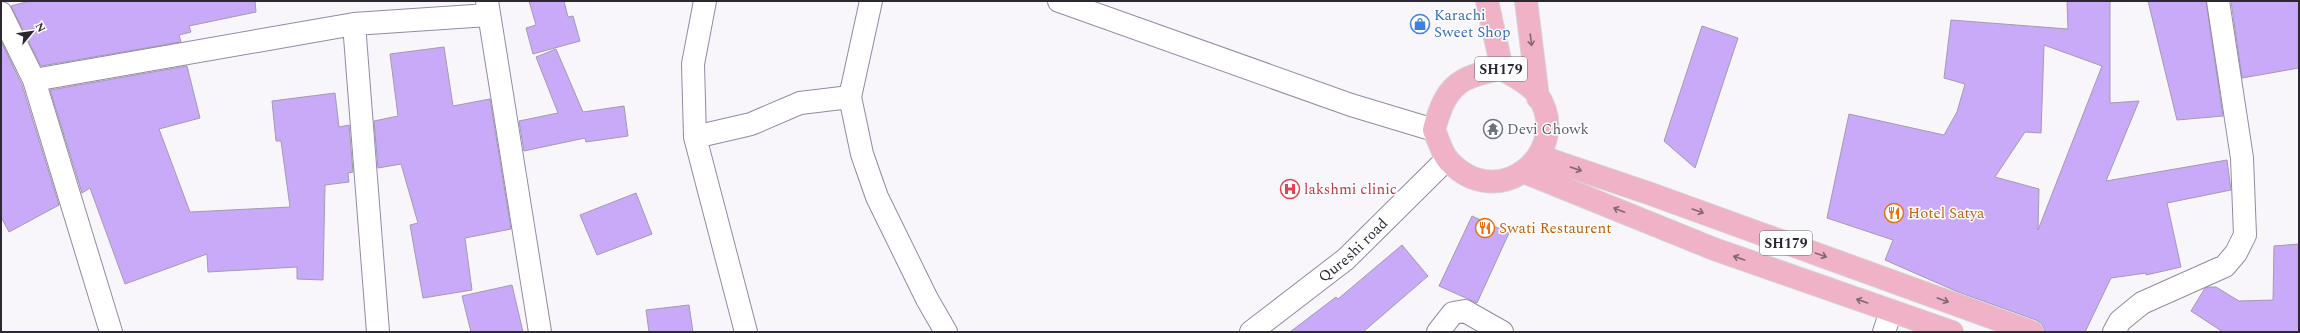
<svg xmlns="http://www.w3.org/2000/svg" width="2300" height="333" font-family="Spectral,serif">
<rect width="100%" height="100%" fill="#f8f6fb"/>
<!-- building -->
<path fill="#c9aaf8" stroke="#a39ab3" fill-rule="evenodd" d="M30,1H255L256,12L189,26L191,32L179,35L181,42L41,66L11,6Z
M529,1H564L568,17L573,16L580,41L533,54L526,28L536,25Z
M2067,1H2110V103L2139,101L2106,181L2227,160L2231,190L2167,203L2181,267L2146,275V273L2111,278L2085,332H2045L2042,324L2036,320L1958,292L1885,260L1893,240L1827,218L1849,114L1944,135L1957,112L1965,84L1944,78L1951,20L2068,29ZM2044,45L2102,66L2038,230L2039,189L1995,177L2025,132L2041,133Z
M2148,1H2206L2223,116L2177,120Z
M2231,1H2299V68L2242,78Z
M1702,26L1738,38L1695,168L1664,141Z
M1,41L22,85L59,205L9,232L1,217Z
M444,47L453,106L490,99L511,229L465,238L472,290L423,298L410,225L418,223L401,164L378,168L374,121L398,116L390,54Z
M556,49L583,112L624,106L628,136L586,142L585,138L524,151L519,121L558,113L536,57Z
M187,66L200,118L159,129L190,212L290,207L281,141H276L272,101L335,93L339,127L349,125L353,172L348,173L349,182L325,185L323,280L297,279V267L208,272L207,254L125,284L90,188L82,193L50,90Z
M636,193L652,234L597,255L580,215Z
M1472,216L1509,233L1477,303L1439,286Z
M2299,244V332H2223L2191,311L2205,288L2209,287H2216L2239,301L2273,300L2274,246Z
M1402,245L1428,276L1363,332H1290L1336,297L1338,299Z
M512,285L523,332H471L462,296Z
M689,305L693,332H649L646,310Z"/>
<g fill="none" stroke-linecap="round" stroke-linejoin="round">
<!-- minor casing -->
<g stroke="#938aa2" stroke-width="24">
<path id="minor" d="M487,1L540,332
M705,1L693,64L695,137L746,332
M1,13L34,80L111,332
M354,24L488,15
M34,80L354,24L378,332
M695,137L751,124L800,103L850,97
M1438,332L1453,313L1465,311L1502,332
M1884,332L1891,311
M2114,332L2120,321L2142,303L2225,266L2236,253L2245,235L2242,158L2218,1"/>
</g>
<!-- tertiary casing -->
<g stroke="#938aa2" stroke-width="24">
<g id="tertiary">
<path d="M871,1L850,97L862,154L877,197L927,299L946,332"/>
<path d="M1059,1L1351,105L1434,130"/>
<path id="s1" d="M1251,332L1346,259L1447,159"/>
</g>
</g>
<!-- primary casing -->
<g stroke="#d5d4d6" stroke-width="24">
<path id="primary" d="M1487,1L1502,69
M1526,1L1538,98
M1502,69C1514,76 1529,83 1537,94C1575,149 1500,217 1448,160C1442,153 1438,139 1434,130C1445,86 1459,76 1502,69Z
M1539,156L1651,194L2032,332
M1524,172L1714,249L1952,332"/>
</g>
<!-- minor -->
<use href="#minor" stroke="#fff" stroke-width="22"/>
<!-- tertiary -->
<use href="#tertiary" stroke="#fff" stroke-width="22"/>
<!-- primary -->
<use href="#primary" stroke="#efb2c6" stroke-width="22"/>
</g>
<!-- one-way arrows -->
<defs><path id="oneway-shaft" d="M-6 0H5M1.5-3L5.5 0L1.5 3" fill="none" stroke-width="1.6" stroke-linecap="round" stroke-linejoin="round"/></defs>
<g stroke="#846675">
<use href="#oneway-shaft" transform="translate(1531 40) rotate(83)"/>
<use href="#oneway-shaft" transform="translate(1576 169) rotate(19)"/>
<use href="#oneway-shaft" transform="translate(1619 210) rotate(-158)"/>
<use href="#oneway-shaft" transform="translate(1698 211) rotate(20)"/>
<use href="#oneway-shaft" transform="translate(1821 255) rotate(20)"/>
<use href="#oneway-shaft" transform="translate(1739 258) rotate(-161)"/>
<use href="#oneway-shaft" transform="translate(1943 300) rotate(20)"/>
<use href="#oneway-shaft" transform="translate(1862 301) rotate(-161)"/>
</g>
<!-- icons -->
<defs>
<g id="shop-ring" transform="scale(1)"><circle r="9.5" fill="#fff" stroke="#3f7fe0" stroke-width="1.5"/><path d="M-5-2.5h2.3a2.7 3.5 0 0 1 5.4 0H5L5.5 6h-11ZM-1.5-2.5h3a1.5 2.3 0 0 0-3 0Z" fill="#3f7fe0"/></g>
<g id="temple-ring" transform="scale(1)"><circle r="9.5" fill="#fff" stroke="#6b7280" stroke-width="1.5"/><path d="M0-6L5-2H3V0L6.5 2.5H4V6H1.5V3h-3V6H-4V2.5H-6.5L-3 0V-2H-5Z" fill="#6b7280"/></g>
<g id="hospital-ring" transform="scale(1)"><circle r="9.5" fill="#fff" stroke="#e0444e" stroke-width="1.5"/><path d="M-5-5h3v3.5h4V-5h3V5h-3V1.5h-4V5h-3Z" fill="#e0444e"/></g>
<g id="restaurant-ring" transform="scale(1)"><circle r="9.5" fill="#fff" stroke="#e8710a" stroke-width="1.5"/><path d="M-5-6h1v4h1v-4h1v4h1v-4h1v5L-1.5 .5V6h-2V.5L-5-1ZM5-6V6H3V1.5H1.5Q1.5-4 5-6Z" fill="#e8710a"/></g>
</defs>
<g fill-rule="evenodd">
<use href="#shop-ring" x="1420" y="24"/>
<use href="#temple-ring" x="1493" y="129"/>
<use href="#hospital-ring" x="1290" y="189"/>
<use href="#restaurant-ring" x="1894" y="213"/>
<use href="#restaurant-ring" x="1485" y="228"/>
</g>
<g text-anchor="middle" stroke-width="3" stroke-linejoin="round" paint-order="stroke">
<!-- shield labels -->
<g fill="#fff" stroke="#6b6870" stroke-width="1">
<rect x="1475" y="57" width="52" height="24" rx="3"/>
<rect x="1760" y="231" width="52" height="24" rx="3"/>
</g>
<g font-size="14" font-weight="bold" fill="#2c2832">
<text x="1501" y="74">SH179</text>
<text x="1786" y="248">SH179</text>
</g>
<!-- shop labels -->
<g font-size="15" fill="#366cbe" stroke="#fff" text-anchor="start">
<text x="1434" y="20">Karachi<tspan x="1434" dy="17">Sweet Shop</tspan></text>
</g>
<!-- worship labels -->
<g font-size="15" fill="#5b616d" stroke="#fff" text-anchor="start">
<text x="1507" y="134">Devi Chowk</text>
</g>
<!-- health labels -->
<g font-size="15" fill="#be3a42" stroke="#fff" text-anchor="start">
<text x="1304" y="194">lakshmi clinic</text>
</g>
<!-- food labels -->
<g font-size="15" fill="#c56008" stroke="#fff" text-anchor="start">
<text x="1908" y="218">Hotel Satya</text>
<text x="1499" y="233">Swati Restaurent</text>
</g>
<!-- street labels -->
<g font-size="15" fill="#2c2832" stroke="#fff">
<text dy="5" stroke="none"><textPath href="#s1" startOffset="131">Qureshi road</textPath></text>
</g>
</g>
<!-- border -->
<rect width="2300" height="333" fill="none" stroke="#2c2832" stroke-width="4"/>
<!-- north arrow -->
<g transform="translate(32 32) rotate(61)" stroke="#ffffff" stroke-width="3" paint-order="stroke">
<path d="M0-3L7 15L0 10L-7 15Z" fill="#2c2832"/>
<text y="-6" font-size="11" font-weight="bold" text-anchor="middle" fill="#2c2832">N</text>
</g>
</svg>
